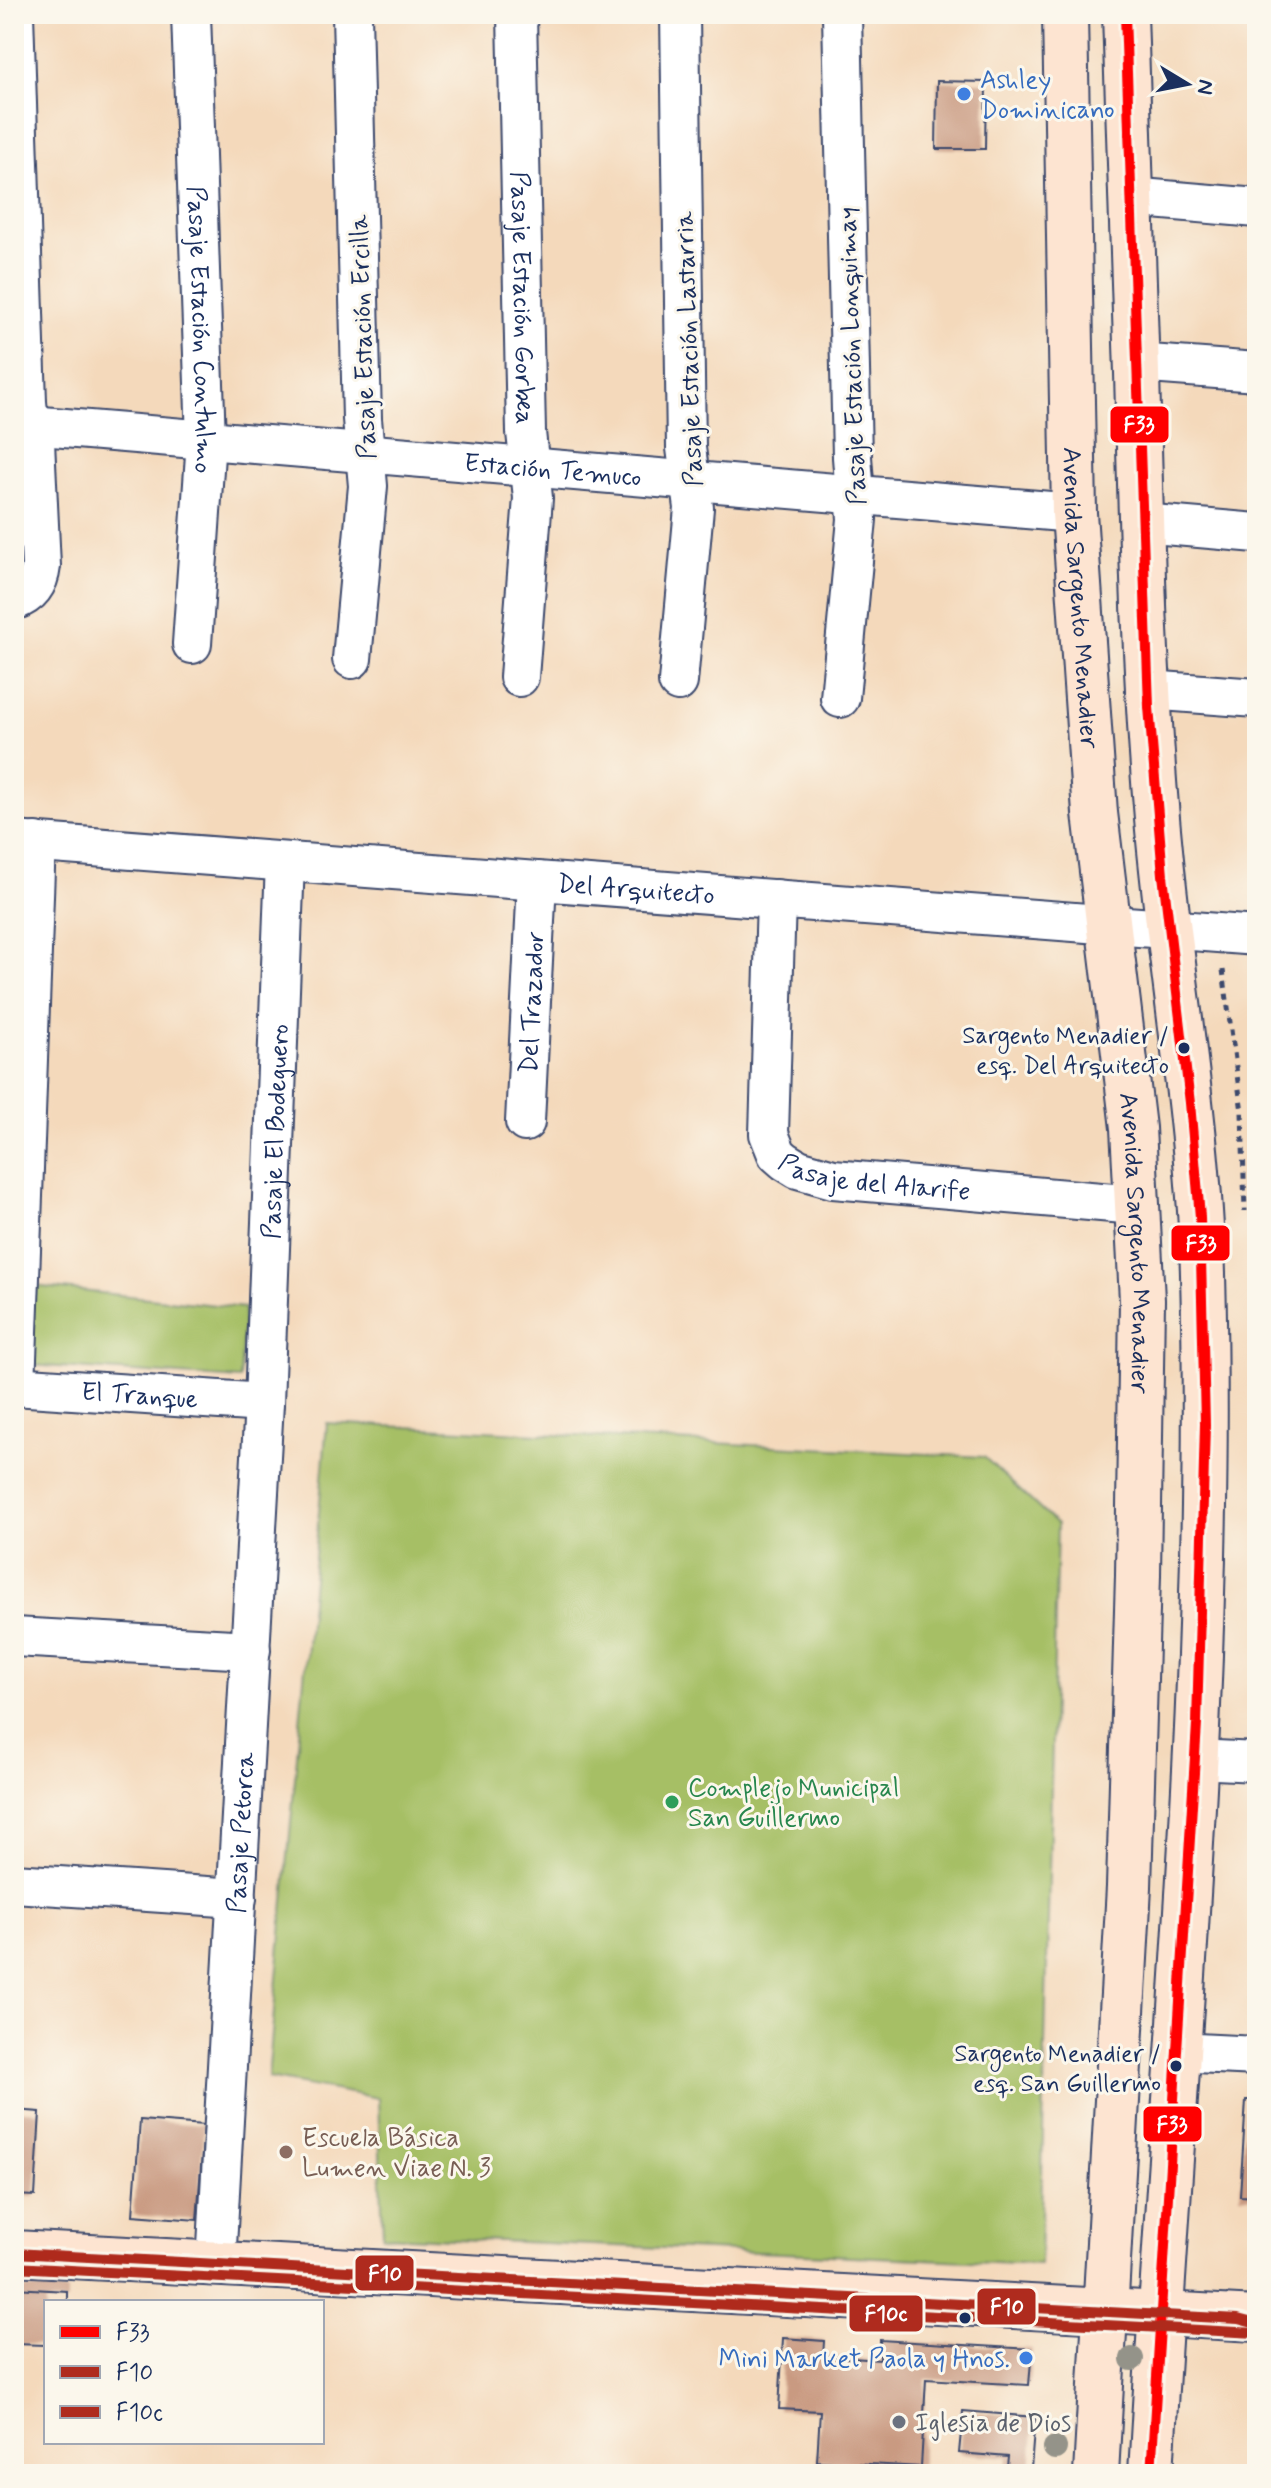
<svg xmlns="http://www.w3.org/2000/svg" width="1271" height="2488" font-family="Mynerve,sans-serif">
<rect width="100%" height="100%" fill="#fbf7ec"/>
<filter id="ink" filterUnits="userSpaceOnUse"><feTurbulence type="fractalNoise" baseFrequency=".0125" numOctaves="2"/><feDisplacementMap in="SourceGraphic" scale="16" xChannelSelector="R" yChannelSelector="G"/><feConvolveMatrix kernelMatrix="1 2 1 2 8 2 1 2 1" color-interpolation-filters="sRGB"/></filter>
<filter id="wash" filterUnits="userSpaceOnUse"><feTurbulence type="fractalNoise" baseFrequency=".006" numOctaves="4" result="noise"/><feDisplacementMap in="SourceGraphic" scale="32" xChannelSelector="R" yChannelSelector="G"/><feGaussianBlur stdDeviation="1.8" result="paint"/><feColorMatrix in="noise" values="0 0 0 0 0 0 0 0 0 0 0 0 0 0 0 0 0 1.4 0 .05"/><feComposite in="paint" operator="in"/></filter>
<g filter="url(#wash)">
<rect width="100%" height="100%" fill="#f4d9bb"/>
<!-- green -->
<path fill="#a6bf65" stroke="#607762" stroke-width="2" d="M14,1284L244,1308L240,1379L14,1364Z
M327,1423L984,1457L1057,1525L1040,2264L383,2236L378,2098L268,2078Z"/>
<g id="blocks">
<!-- building -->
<path fill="#c99a81" d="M937,81L986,82L985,149H936Z
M1246,2100H1257V2197L1240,2196Z
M14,2110L40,2112L35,2196L14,2195Z
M140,2120L204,2125L197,2220L133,2215Z
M14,2288L67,2291V2302H46V2345L14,2344Z
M783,2338L824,2341L823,2356L880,2360V2340L1032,2349L1029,2385L926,2379L921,2467L817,2461L820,2411L779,2409Z
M963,2411L1035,2417L1031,2469L1007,2467L1008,2457L959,2453Z"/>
</g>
</g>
<g filter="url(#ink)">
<use href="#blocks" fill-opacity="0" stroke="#3c486c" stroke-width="2"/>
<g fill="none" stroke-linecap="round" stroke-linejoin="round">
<!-- street casing -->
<g stroke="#3c486c" stroke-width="42">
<g id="street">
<path id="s1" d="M191,14L206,440L192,644"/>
<path id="s2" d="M517,14L526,432L533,498L519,677"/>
<path d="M1130,197L1257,208"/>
<path d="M1136,363L1257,372"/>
<path id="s3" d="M34,421L43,426L53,427L1074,513"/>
<path d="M1141,523L1257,533"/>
<path d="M14,601C31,595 39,584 41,566L34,421L28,412L27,402L14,14"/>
<path d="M352,659L368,486L362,419L352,14"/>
<path d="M678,682L694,508L686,448L680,14"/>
<path d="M1148,690L1257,698"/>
<path d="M840,698L857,519L852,457L842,14"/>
<path id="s4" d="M14,841L1257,936"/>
<path id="s5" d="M776,899L769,1134L777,1154L785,1161L798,1169L833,1179L1136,1205"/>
<path id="s6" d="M525,1122L537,881"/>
<path id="s7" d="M14,1386L264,1403"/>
<path d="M16,1386L36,842"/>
<path d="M14,1637L251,1650"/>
<path d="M1195,1759L1257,1762"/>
<path d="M14,1883L237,1898"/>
<path d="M1176,2052L1257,2056"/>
<path id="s8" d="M216,2264L264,1403L285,862"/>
</g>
</g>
<!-- secondary casing -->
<g stroke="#3c486c" stroke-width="48">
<g id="secondary">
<path id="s9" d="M1065,14L1074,513L1095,813L1133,1128L1142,1300L1138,1575L1129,1887L1096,2474"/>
<path d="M1125,14C1129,134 1133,253 1137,373C1141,521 1144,670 1157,818C1170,971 1199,1121 1203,1274C1214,1674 1173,2075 1151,2474"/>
<path d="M14,2253L1257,2319"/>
</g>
</g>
<!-- path -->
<path stroke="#3c486c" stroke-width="5" stroke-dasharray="6 6" stroke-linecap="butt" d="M1223,970L1242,1112L1245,1211"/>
<!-- street -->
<use href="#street" stroke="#fff" stroke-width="38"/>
<!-- secondary -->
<use href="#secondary" stroke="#fde4d1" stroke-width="44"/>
<!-- bus-1 casing -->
<g stroke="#fbf7ec" stroke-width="16">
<path id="bus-1" d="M1125,14L1149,707L1163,875L1190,1103L1200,1217L1205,1424L1197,1724L1151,2474"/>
</g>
<!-- bus-2 casing -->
<g stroke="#fbf7ec" stroke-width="16">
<path id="bus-2" d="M14,2253L1238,2319L1257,2324"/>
</g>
<!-- bus-3 casing -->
<g stroke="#fbf7ec" stroke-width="16">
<path id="bus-3" d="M14,2267L1256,2333"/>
</g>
<!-- bus-1 -->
<use href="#bus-1" stroke="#f00" stroke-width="10"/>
<!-- bus-2 -->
<use href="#bus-2" stroke="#af2b1e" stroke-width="10"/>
<!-- bus-3 -->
<use href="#bus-3" stroke="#af2b1e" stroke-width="10"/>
</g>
<!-- trees -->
<g fill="#949389">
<circle cx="1132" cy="2359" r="12"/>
<circle cx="1055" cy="2448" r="12"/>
</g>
</g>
<!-- markers -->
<g fill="#3f7fe0" stroke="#fbf7ec" stroke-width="3">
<circle cx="964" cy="94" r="8"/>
<circle cx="1026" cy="2358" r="8"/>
</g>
<g fill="#1b2f5e" stroke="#fbf7ec" stroke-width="3">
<circle cx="1184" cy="1048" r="7"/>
<circle cx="1176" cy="2066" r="7"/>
<circle cx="965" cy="2318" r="7"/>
</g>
<circle fill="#2e9e5b" stroke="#fbf7ec" stroke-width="3" cx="672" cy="1802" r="8"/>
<circle fill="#8d6e63" stroke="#fbf7ec" stroke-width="3" cx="286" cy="2152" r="8"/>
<circle fill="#6b7280" stroke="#fbf7ec" stroke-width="3" cx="899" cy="2422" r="8"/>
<g text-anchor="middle" stroke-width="6" stroke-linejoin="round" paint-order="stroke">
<!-- bus labels -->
<g font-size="24" fill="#1b2f5e" stroke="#fbf7ec" text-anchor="end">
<text x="1169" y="1043">Sargento Menadier /<tspan x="1169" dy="30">esq. Del Arquitecto</tspan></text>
<text x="1161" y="2061">Sargento Menadier /<tspan x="1161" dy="30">esq. San Guillermo</tspan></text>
</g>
<!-- shop labels -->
<g font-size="26" fill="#366cbe" stroke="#fbf7ec" text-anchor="start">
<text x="980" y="88">Ashley<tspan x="980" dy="30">Dominicano</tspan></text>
<text x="1010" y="2367" text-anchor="end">Mini Market Paola y Hnos.</text>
</g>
<!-- street labels -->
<g font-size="26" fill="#1b2f5e" stroke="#fbf7ec">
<text dy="9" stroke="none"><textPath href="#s2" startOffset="284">Pasaje Estación Gorbea</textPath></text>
<text dy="9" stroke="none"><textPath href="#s1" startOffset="316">Pasaje Estación Contulmo</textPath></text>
<text transform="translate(362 337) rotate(-92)" y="9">Pasaje Estación Ercilla</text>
<text transform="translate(688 349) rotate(-92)" y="9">Pasaje Estación Lastarria</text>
<text transform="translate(851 356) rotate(-92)" y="9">Pasaje Estación Lonquimay</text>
<text dy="9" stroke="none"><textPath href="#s3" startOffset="522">Estación Temuco</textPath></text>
<text dy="9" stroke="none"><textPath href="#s9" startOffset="584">Avenida Sargento Menadier</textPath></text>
<text dy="9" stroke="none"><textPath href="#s4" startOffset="624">Del Arquitecto</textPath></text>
<text dy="9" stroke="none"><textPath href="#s6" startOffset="120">Del Trazador</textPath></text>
<text dy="9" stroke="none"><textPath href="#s8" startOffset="1134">Pasaje El Bodeguero</textPath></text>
<text dy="9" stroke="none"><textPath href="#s5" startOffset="360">Pasaje del Alarife</textPath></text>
<text dy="9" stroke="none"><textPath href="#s9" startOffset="1232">Avenida Sargento Menadier</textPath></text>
<text dy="9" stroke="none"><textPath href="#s7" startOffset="126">El Tranque</textPath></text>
<text dy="9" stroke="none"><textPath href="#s8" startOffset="432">Pasaje Petorca</textPath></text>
</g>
<!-- leisure labels -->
<g font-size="26" fill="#27864d" stroke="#fbf7ec" text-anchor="start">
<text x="688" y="1796">Complejo Municipal<tspan x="688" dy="30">San Guillermo</tspan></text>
</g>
<!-- education labels -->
<g font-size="26" fill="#785e54" stroke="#fbf7ec" text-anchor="start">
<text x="302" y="2146">Escuela Básica<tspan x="302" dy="30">Lumen Viae N. 3</tspan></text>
</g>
<!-- worship labels -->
<g font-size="26" fill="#5b616d" stroke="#fbf7ec" text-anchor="start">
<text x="915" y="2431">Iglesia de Dios</text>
</g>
</g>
<g stroke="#fbf7ec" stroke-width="3">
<rect x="1109" y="405" width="61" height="39" rx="8" fill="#f00"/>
<rect x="1170" y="1224" width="61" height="38" rx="8" fill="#f00"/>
<rect x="1142" y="2105" width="61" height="38" rx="8" fill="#f00"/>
<rect x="354" y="2254" width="61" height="38" rx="8" fill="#af2b1e"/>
<rect x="976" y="2287" width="61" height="39" rx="8" fill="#af2b1e"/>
<rect x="848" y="2294" width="76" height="39" rx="8" fill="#af2b1e"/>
</g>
<g font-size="22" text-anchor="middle" font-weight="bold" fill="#fff">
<text x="1139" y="432">F33</text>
<text x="1201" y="1251">F33</text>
<text x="1172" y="2132">F33</text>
<text x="385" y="2281">F10</text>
<text x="1007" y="2314">F10</text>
<text x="886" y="2321">F10c</text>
</g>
<!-- margin -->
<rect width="1271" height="2488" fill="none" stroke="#fbf7ec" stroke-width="48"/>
<!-- legend -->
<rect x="44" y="2300" width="280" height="144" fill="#fbf7ec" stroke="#a1a7b3" stroke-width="2"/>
<rect x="60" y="2326" width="40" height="12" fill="#ff0000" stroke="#a1a7b3" stroke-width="2"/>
<text x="116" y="2340" font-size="24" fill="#1b2f5e">F33</text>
<rect x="60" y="2366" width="40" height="12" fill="#af2b1e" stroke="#a1a7b3" stroke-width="2"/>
<text x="116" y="2380" font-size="24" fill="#1b2f5e">F10</text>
<rect x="60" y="2406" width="40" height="12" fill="#af2b1e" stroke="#a1a7b3" stroke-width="2"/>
<text x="116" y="2420" font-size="24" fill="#1b2f5e">F10c</text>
<!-- north arrow -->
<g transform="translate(1187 84) rotate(100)" stroke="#fbf7ec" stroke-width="6" paint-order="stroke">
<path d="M0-6L14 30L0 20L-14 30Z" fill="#1b2f5e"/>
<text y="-12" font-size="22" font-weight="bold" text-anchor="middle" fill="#1b2f5e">N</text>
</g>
</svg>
